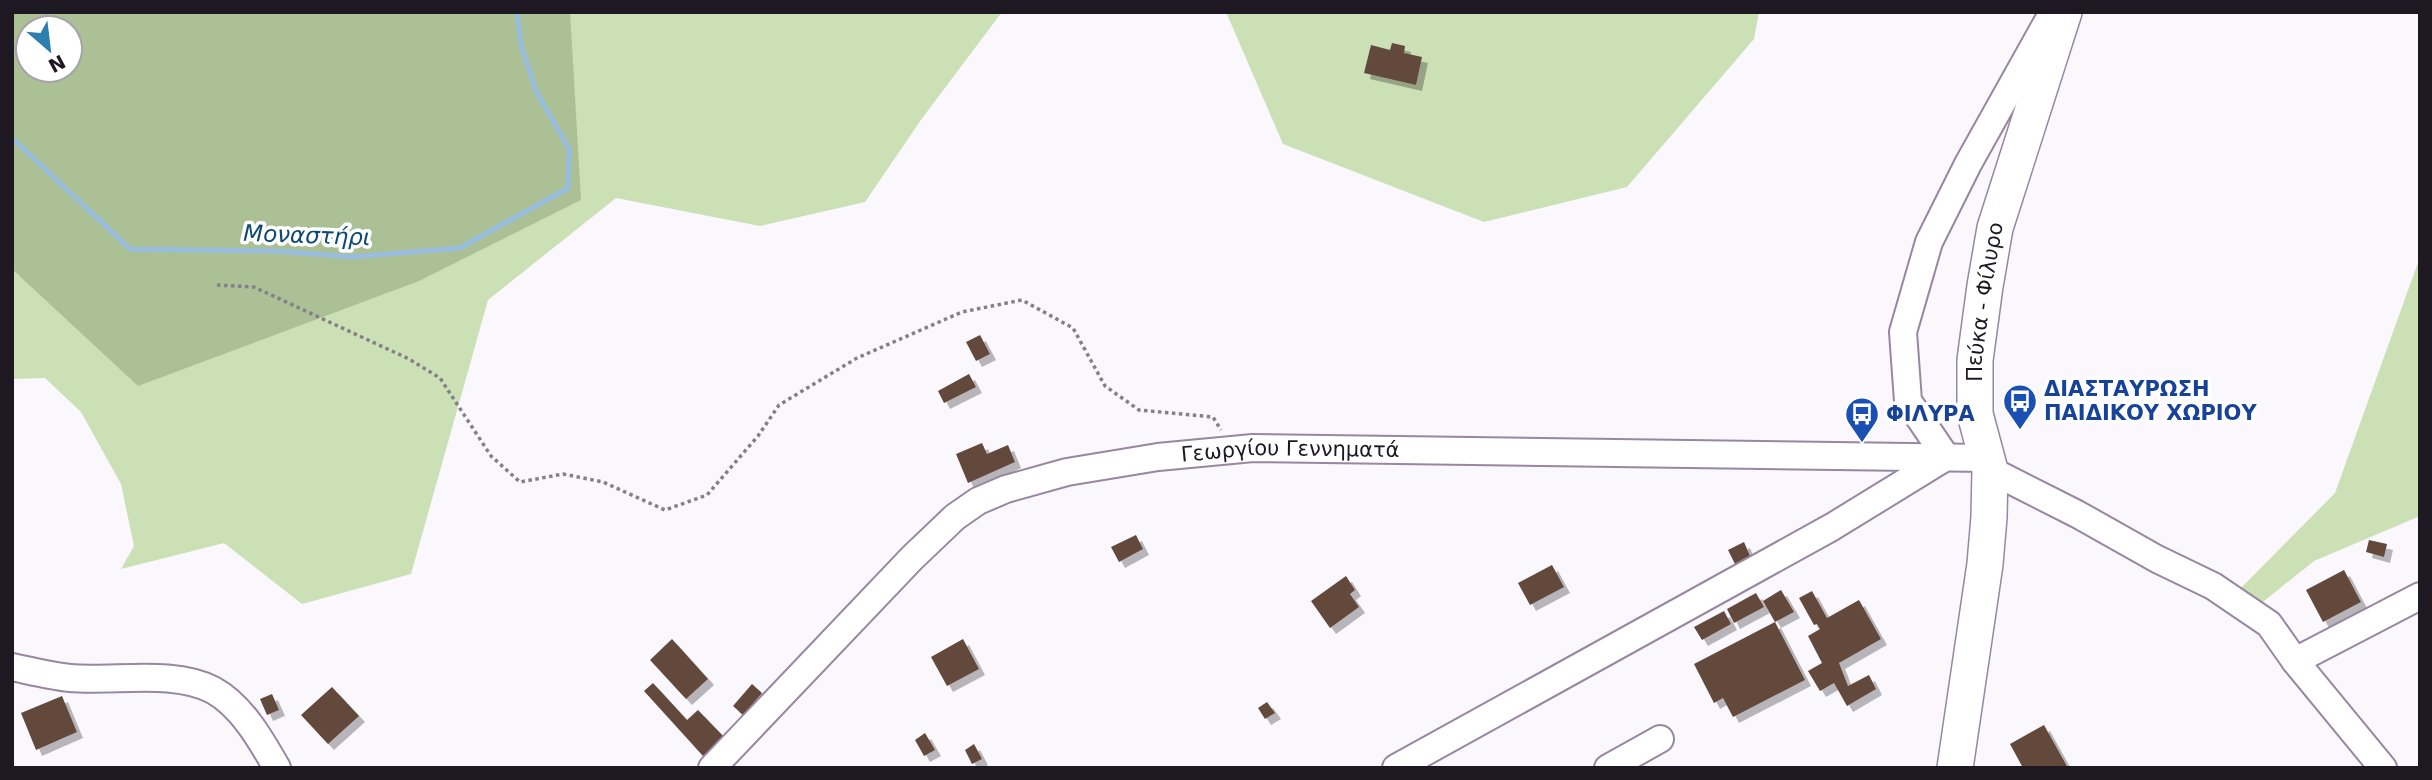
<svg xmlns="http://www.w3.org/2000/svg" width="2432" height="780" font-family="'DejaVu Sans',sans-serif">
<defs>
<filter id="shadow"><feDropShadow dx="6" dy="6" stdDeviation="0" flood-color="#0004"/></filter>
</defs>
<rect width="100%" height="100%" fill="#faf7fd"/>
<!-- green -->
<path fill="#cbe0b5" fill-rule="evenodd" d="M12,12H1002L923,117L865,202L760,226L616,198L488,300L411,574L302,604L224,543L121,569L134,546L121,484L81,412L45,378L12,379ZM28,28H70V70H28Z
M1226,12H1759L1754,39L1627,187L1484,222L1283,144Z
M2420,257V516L2314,561L2259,605L2238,591L2335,493Z"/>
<!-- forest -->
<path fill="#abc095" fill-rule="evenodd" d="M12,12H570L581,200L419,281L138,386L12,269ZM28,28H70V70H28Z"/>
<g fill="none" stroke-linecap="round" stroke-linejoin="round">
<!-- stream -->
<path stroke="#98bddf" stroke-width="5" d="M12,138L130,249L278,251L351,257L460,248L568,188L569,149L536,91L521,45L517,12"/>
</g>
<!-- building -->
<path fill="#62483b" filter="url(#shadow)" d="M1392,43L1405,46L1404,53L1422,57L1416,85L1364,73L1371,45L1390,50Z
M980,335L990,354L976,361L966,342Z
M969,374L976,387L944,403L938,391Z
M982,443L987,454L1008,445L1015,462L968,483L956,454Z
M1136,535L1143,549L1119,562L1111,547Z
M2369,540L2387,544L2384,557L2366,552Z
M1744,542L1753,563L1738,570L1728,550Z
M1552,565L1564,587L1530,605L1518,583Z
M2344,570L2361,602L2323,622L2306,590Z
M1346,576L1355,590L1350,594L1359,607L1330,628L1311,601Z
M1781,590L1794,612L1775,622L1805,680L1733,717L1723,698L1714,703L1694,664L1775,622L1763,601Z
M1812,591L1827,618L1859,600L1881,639L1839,663L1848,686L1869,675L1876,689L1847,706L1834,683L1820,691L1808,671L1822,663L1808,636L1820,629L1817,624L1814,625L1799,598Z
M1756,593L1764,607L1734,623L1727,609Z
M1724,611L1731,624L1702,640L1694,627Z
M672,639L708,679L686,699L650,660Z
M963,639L979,669L947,686L931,657Z
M653,683L687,720L698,710L724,737L703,756L644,691Z
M752,684L762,693L743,715L733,706Z
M332,687L359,716L328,744L301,715Z
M272,694L279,710L267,715L260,699Z
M62,696L77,732L36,750L21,713Z
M1267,702L1275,713L1265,719L1258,708Z
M2044,725L2068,768H2023L2010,744Z
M925,733L935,750L924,756L915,740Z
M974,744L982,759L972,764L965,750Z"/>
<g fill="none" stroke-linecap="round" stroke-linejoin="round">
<!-- minor casing -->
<g stroke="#9787a1" stroke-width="30">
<g id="minor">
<path d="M1990,470L2077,514L2157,559L2213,586L2269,624L2295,661L2383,768"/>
<path d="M2295,661L2420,596"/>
<path d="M12,667C31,671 51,676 70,678C114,682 173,669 213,690C242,706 261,740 277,768"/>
<path id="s1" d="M712,768L912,558L955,517L978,501L1006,489L1067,472L1158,457L1253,448L1987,458"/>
<path d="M1396,768L1832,527L1946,457L1908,401L1903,332L1929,242L1968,164L2053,12"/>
<path d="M1608,768L1660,739"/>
</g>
</g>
<!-- major casing -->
<g stroke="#9787a1" stroke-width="38">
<g id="major">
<path id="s2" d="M1955,768L1985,564L1989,517L1990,470L1975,414V360L1985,286L1995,228L2064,12"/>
</g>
</g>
<!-- path -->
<path stroke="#858088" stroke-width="3.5" stroke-dasharray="3.5 3.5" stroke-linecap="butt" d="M217,285L254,287L409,359L440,378L491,456L520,482L563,474L603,482L665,510L707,495L758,436L779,405L857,358L962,312L1022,300L1073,328L1105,386L1139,410L1213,417L1221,430"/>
<!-- minor -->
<use href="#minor" stroke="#fff" stroke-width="26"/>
<!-- major -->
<use href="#major" stroke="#fff" stroke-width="35"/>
</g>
<!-- icons -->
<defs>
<g id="bus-pin" transform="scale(1.75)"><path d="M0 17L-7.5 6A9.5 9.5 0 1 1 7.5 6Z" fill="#1a4fb4" stroke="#fff"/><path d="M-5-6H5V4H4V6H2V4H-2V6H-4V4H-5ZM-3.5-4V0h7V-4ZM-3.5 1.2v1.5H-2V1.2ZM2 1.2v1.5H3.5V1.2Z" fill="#fff"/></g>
</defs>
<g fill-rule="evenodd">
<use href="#bus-pin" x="2020" y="401"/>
<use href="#bus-pin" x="1862" y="414"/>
</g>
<g text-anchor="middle" stroke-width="7" stroke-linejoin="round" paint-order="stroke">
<!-- street labels -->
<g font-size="21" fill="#1e1822" stroke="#fff">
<text dy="7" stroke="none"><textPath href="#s2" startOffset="471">Πεύκα - Φίλυρο</textPath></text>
<text dy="7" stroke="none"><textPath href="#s1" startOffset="696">Γεωργίου Γεννηματά</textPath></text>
</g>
<!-- transit labels -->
<g font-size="21" font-weight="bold" fill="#164399" stroke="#fff" text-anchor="start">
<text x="2044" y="396">ΔΙΑΣΤΑΥΡΩΣΗ<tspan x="2044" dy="24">ΠΑΙΔΙΚΟΥ ΧΩΡΙΟΥ</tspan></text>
<text x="1886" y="421">ΦΙΛΥΡΑ</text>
</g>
<!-- water labels -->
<g font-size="23" font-style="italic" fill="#0c4974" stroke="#fff">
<text transform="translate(307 235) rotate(2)" y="8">Μοναστήρι</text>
</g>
</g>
<!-- border -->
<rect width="2432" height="780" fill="none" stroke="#1e1822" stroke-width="28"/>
<!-- north arrow -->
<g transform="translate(49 49) rotate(152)"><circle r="33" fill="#ffffff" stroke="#a5a3a7" stroke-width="2"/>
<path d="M0-5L12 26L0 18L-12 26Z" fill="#2c80b0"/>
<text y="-10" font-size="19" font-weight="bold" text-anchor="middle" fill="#1e1822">N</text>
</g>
</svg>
